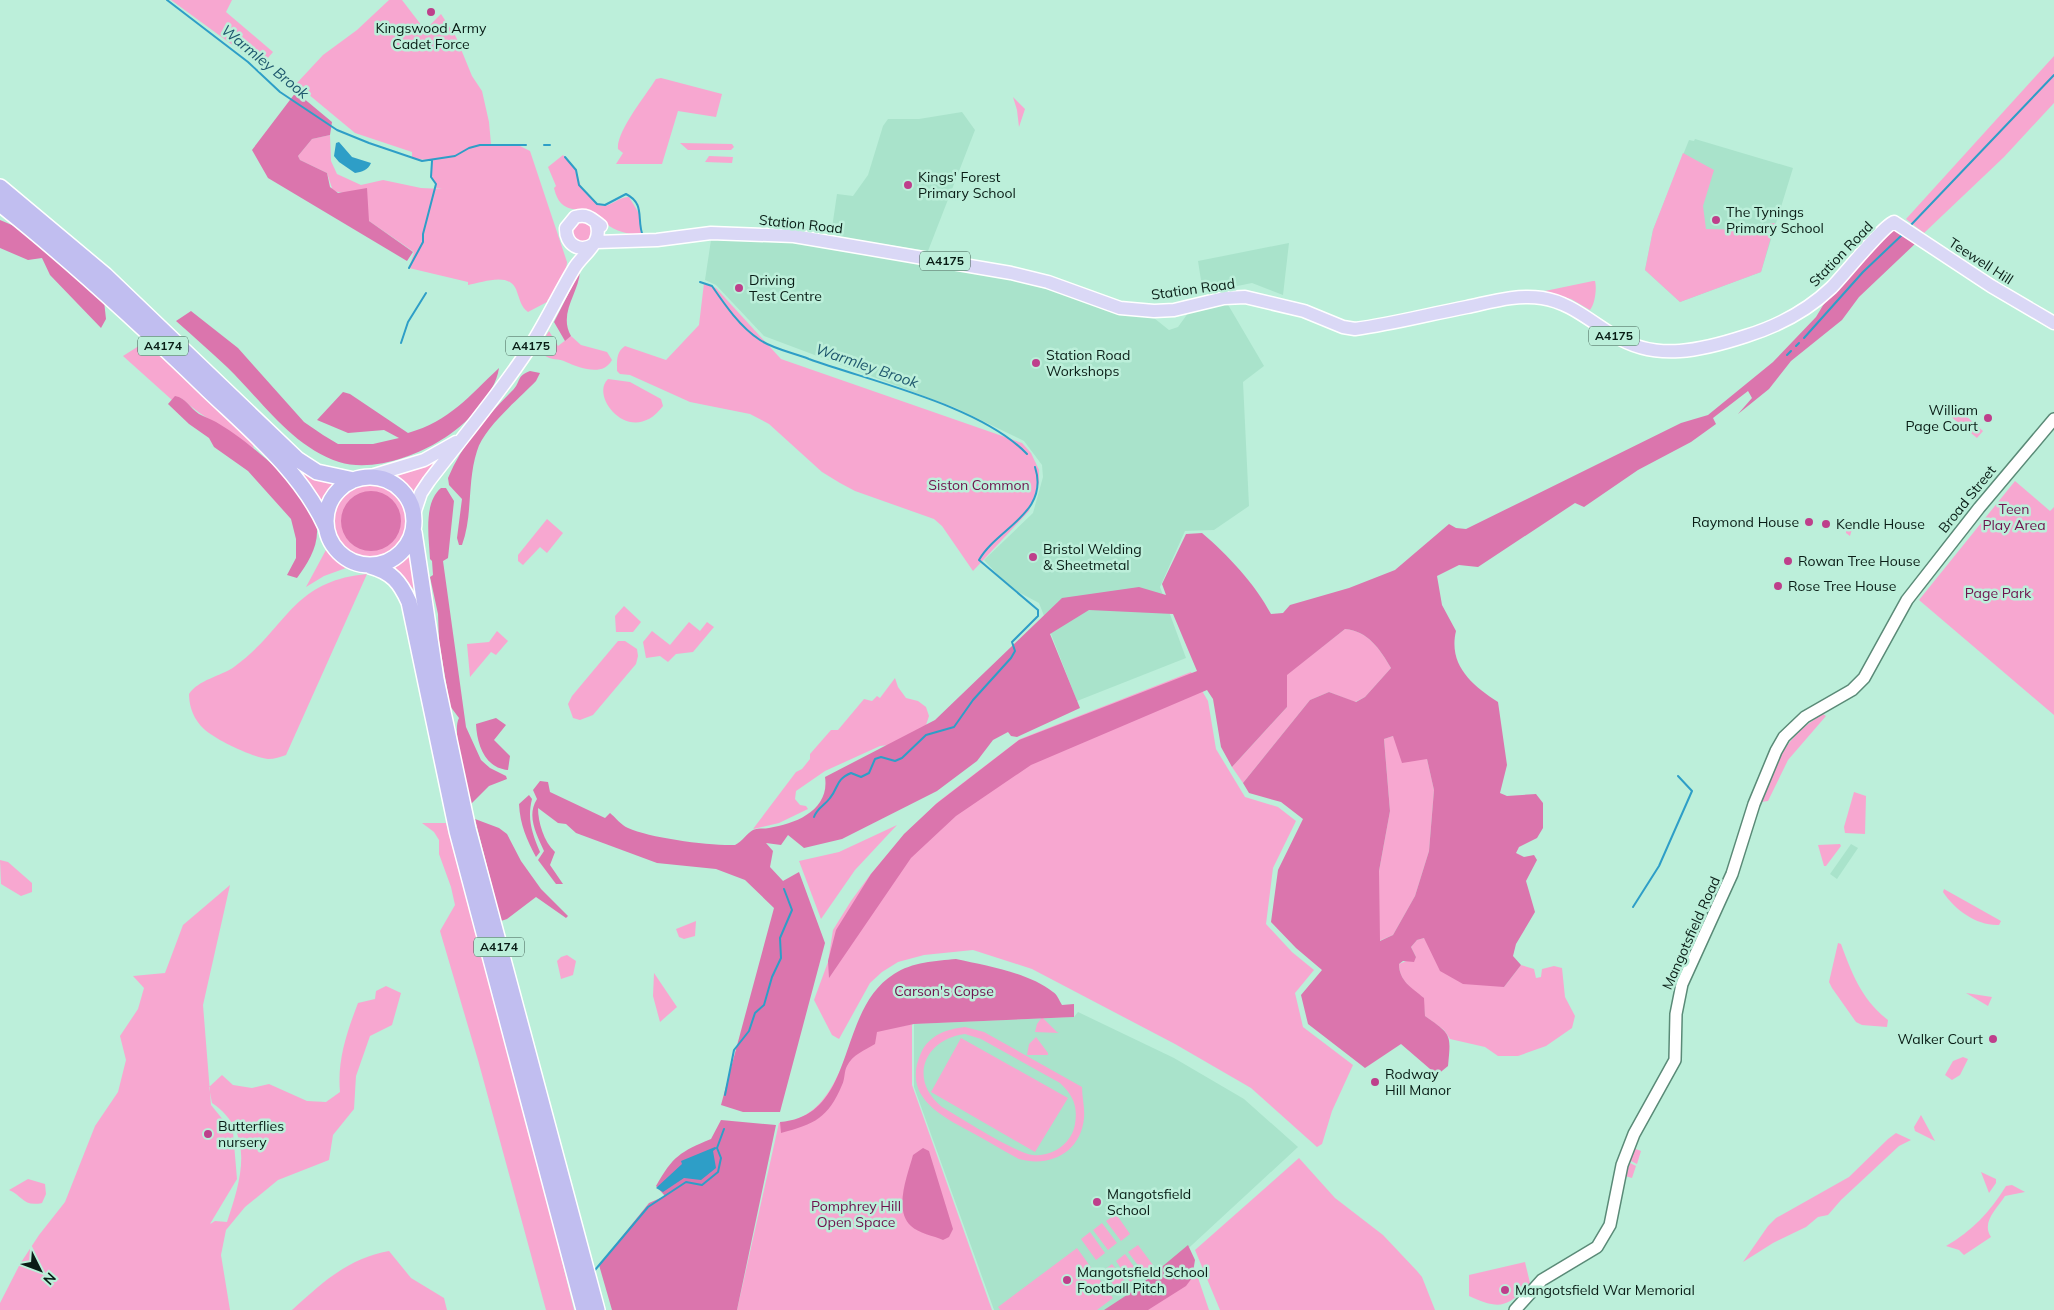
<svg xmlns="http://www.w3.org/2000/svg" width="2054" height="1310" font-family="Mulish,sans-serif">
<rect width="100%" height="100%" fill="#bcefda"/>
<!-- built -->
<path fill="#a9e3cb" d="M962,112L975,130L928,251L838,237L832,228L837,194L853,196L868,175L883,126L888,119H919Z
M1695,139L1793,168L1761,272L1680,302L1645,270L1653,230L1689,140L1694,141Z
M711,240H780L1007,277L1046,288L1117,313L1154,318L1169,330L1178,327L1191,309L1227,303L1264,366L1243,382L1249,506L1214,530L1185,531L1160,587L1186,658L1077,701L1039,603L1009,587L984,560L1033,513L1043,477L1042,465L1024,441L956,408L764,336L716,285L705,280Z
M1289,243L1283,295L1252,283L1203,293L1198,261Z
M1851,844L1858,848L1837,879L1830,874Z
M1078,1012L1174,1058L1244,1099L1298,1147L1179,1257L1108,1310H994L914,1087V1024L1074,1017Z"/>
<!-- green -->
<path fill="#f7a7d0" fill-rule="evenodd" d="M171,0H232L226,12L273,52L261,66Z
M389,0H402L425,30L441,14L456,37L472,76L482,91L489,122L491,144L485,145L520,146L530,151L567,262L565,278L552,300L548,299L547,302L528,312C521,307 520,300 517,292C511,271 484,282 468,285V282L409,268L414,252L369,221L352,192L344,193L333,191L327,173L300,160L298,156L312,139L330,135L331,161L337,174L361,185L383,180L421,188L442,189L435,188L436,184L431,177L432,160L412,159V152L355,133L296,84L323,55L357,30Z
M2054,56V103L2004,157L1924,233L1906,219Z
M661,78L722,94L716,117L678,111L662,164H616L623,153L618,149C616,132 646,95 656,79Z
M1013,97L1025,109L1019,127L1017,110Z
M680,143L732,144L734,147L731,150H688Z
M1683,153L1714,170L1703,206L1706,229L1756,230L1759,225L1775,223L1761,272L1680,302L1645,270L1653,230Z
M563,155L576,169L581,187L599,205C610,209 618,196 629,197L640,215L642,235C628,234 616,232 605,223C603,220 600,217 597,215C579,204 561,218 554,188L556,186L548,167Z
M709,156L733,157L732,163L705,162Z
M577,220L593,224L591,242L575,243L570,229Z
M1593,281H1595C1597,289 1595,304 1590,310L1571,299L1546,293L1545,291Z
M704,283L716,288L781,359L1022,443L1031,453L1039,470V483L1029,511L973,571L942,526L934,519L855,491L840,483L822,472L769,424L750,414L690,402L630,375L620,374L617,371C617,361 616,352 625,346L666,360L699,325Z
M549,331L558,346L571,336L581,345L607,352L612,360C603,377 580,368 566,362C559,358 551,361 544,355L541,344Z
M153,337L251,439L254,449C230,431 203,418 181,398L172,400L123,356Z
M608,379L630,382L661,399L663,406C631,449 589,396 608,379Z
M1957,408L1983,431L1977,438L1950,416Z
M447,451L414,496L392,476Z
M294,464L338,483L337,484L321,501L294,468Z
M2015,481L2050,511L2054,507V715L1919,600Z
M334 521a37 37 0 1 1 74 0a37 37 0 1 1-74 0Z
M547,519L563,533L547,553L540,547L523,565L518,561V555Z
M1853,521L1863,526L1861,530L1852,529L1850,536L1846,533V526Z
M327,548L346,568L324,576L306,587Z
M412,549L416,592L393,566Z
M367,574L286,755C280,757 275,759 268,759C252,757 216,740 204,729C194,720 189,707 189,694C198,680 221,676 234,667C287,629 291,581 367,574Z
M624,606L641,622L633,632H616L615,616Z
M689,622L700,631L707,622L714,627L693,652L676,654L668,662L660,656L646,658L643,642L652,631L670,645Z
M1345,629C1368,631 1380,649 1391,668L1365,697L1355,702L1329,692L1310,700L1243,783L1232,767L1287,707L1286,675Z
M497,631L508,641L496,655L491,652L470,677L467,644L489,642Z
M618,641H625L637,649L638,656L636,664L593,715L580,720L573,718L568,704L572,696Z
M1191,672L1208,701L1216,749L1245,797L1278,807L1296,821L1273,868L1266,924L1292,952L1314,970L1295,993L1303,1027L1353,1065L1332,1111L1322,1144L1317,1147L1251,1088L1175,1044L1032,969L973,950L924,955L898,962L882,972L870,983L839,1039L832,1035L814,1000L828,962L833,930L851,901L870,875L905,834L938,802L1020,739Z
M895,678L898,687L906,698L918,701L926,707L929,716L925,728L897,744L880,746L825,771L796,791L795,799L800,805L806,806L808,809L779,823L753,829L796,772L802,769L810,759V754L831,730H838L864,699L872,701L877,696L880,698Z
M1823,714L1826,716L1788,760L1768,801L1761,802C1778,761 1783,738 1823,714Z
M1393,736L1427,759L1434,790L1429,851L1415,896L1393,935L1379,941V871L1390,811L1384,739Z
M1854,792L1866,796L1865,834L1845,833L1844,827Z
M422,823H446L554,1229L574,1310H546L478,1060L440,931L455,905L451,887L439,854V840L434,832Z
M897,825L855,870L821,919L799,861L839,852Z
M1840,844L1841,846L1826,866H1824L1818,845Z
M0,860L8,862L32,883V892L21,896L1,884Z
M230,885L203,1005L211,1105L233,1132L237,1179L210,1224L215,1221L227,1222C241,1180 256,1133 212,1103L209,1087L222,1075L233,1085L252,1088L269,1084L307,1101L326,1102L340,1092C337,1060 347,1032 358,1003L375,999L376,991L386,986L401,993L392,1025L370,1036L356,1076L354,1109L333,1135L329,1160L278,1180L245,1207L226,1230L221,1255L230,1310H0V1303L20,1264L39,1235L65,1202L95,1126L118,1092L126,1060L120,1036L138,1009L144,988L133,976L165,973L183,925Z
M1944,889L2001,921L1999,925C1977,926 1955,910 1943,892Z
M696,921L695,936L684,939L679,937L676,929Z
M1424,938L1504,987L1521,965L1534,969L1536,978L1541,977L1542,969L1554,966L1562,968L1565,997L1575,1016L1572,1028L1546,1046L1518,1056H1498L1485,1047L1450,1039L1444,1030L1425,1016L1423,998C1411,988 1399,981 1399,964L1416,957L1411,947L1417,940Z
M1838,943L1841,944C1852,974 1862,1000 1888,1020L1887,1027L1862,1025L1856,1022L1832,988L1829,982Z
M567,955L576,961L573,975L561,979L557,961L561,957Z
M654,973L677,1007L660,1022L653,996Z
M1966,993L1992,997L1988,1006Z
M1042,1017L1057,1032L1059,1033L1035,1032L1037,1024Z
M912,1024V1085L992,1310H737L779,1123C825,1120 840,1073 853,1036Z
M965,1027L984,1032L1082,1087C1082,1097 1085,1108 1084,1118C1081,1152 1050,1168 1019,1159C1002,1150 986,1140 969,1131C938,1114 902,1095 921,1053C929,1035 947,1029 965,1027ZM965,1034L981,1039L1060,1083C1073,1095 1078,1106 1075,1124C1072,1143 1053,1157 1033,1155C1015,1153 961,1118 942,1107C908,1080 924,1039 965,1034Z
M1036,1037L1048,1053V1055H1027L1029,1044Z
M961,1038L1068,1098L1035,1152L931,1092Z
M1963,1057L1968,1059L1960,1075L1952,1080L1945,1075L1953,1061Z
M1921,1115L1935,1141L1915,1131L1914,1127Z
M1896,1133L1911,1140L1899,1146L1841,1200L1828,1215L1818,1217L1806,1227L1773,1243L1743,1262L1768,1226L1776,1218L1849,1177L1888,1139Z
M1633,1148L1641,1151L1637,1164L1627,1159Z
M1299,1158L1335,1198L1383,1235L1417,1271L1422,1277L1435,1310H1220L1195,1250Z
M1628,1162L1636,1166L1632,1178L1625,1176Z
M1981,1172L1996,1179V1183L1989,1193Z
M28,1179L45,1184L46,1194L42,1203C23,1207 23,1196 9,1190Z
M2012,1185L2025,1192L2005,1196C1997,1209 1981,1222 1991,1237L1964,1255L1959,1250L1946,1246C1972,1231 1990,1212 2006,1186Z
M1116,1214L1130,1234L1121,1241L1106,1221Z
M1102,1223L1117,1243L1108,1250L1093,1230Z
M1090,1232L1105,1253L1096,1260L1081,1239Z
M1138,1245L1153,1265L1143,1272L1128,1252Z
M1077,1248L1113,1298L1097,1310H1000L998,1307Z
M389,1251L411,1278L444,1298L447,1310H292C323,1282 347,1259 389,1251Z
M1125,1254L1140,1275L1130,1282L1116,1261Z
M1525,1262L1530,1283C1507,1308 1500,1310 1469,1296V1275Z
M1112,1264L1127,1284L1118,1291L1103,1271Z
M1195,1269L1209,1310H1137Z"/>
<!-- forest -->
<path fill="#db75ad" fill-rule="evenodd" d="M296,92L332,122L330,135L312,139L298,156L300,160L327,173L330,187L338,193L367,188L369,221L413,252L407,261L268,178L252,150Z
M0,220L19,228L104,301L106,319L101,328L50,275L42,258L28,260L0,248Z
M1898,228L1917,242L1859,297L1842,320L1791,361L1769,389L1738,414L1752,398L1748,391L1713,418L1716,424L1691,442L1638,470L1584,507L1575,503L1478,567L1459,565L1437,576L1442,605L1456,631C1448,665 1472,685 1498,702L1507,765L1500,793L1507,796L1536,794L1543,803V828L1537,838L1519,847L1516,853L1524,857L1534,855L1537,860L1526,881L1535,912L1516,944L1513,956L1521,965L1504,987L1463,984L1440,971L1424,938L1417,940L1411,947L1416,957L1414,962L1403,961L1399,964C1399,981 1412,988 1424,998L1425,1016C1452,1035 1451,1034 1448,1066L1437,1075L1401,1044L1365,1068L1308,1024L1301,995L1322,970L1296,948L1271,922L1278,870L1303,819L1281,802L1249,793L1243,783L1310,700L1329,692L1356,702L1365,697L1391,668C1380,649 1368,631 1345,629L1287,675V707L1232,767L1221,747L1213,699L1207,690L1031,765L956,816L911,858L829,978L828,961L836,930L871,874L904,834L936,804L1019,740L1197,671L1173,614L1089,610L1050,634L1080,708L1017,737L1011,736L1008,732L993,740L977,761L937,791L842,839L804,848L788,835L781,845L766,843L773,851L770,867L783,881L799,872L825,943L780,1112H743L721,1105L774,908L745,880L716,869L657,863L576,833L566,824L558,823L538,808C538,822 544,842 555,852L550,865L563,884H556L538,860L544,851C537,835 526,816 537,799L533,790L540,781L548,782L550,792L605,818L610,813C615,817 621,825 628,828C650,838 710,846 735,845C742,842 747,833 753,830C757,828 764,829 769,828C796,824 830,810 825,777L935,720L1062,598L1139,587L1166,595L1162,584L1186,534L1202,533C1228,555 1255,584 1271,614L1283,613L1290,605L1349,588L1395,570L1449,524L1456,528L1466,529L1681,423L1708,415L1773,362L1816,317L1828,297L1892,229ZM1393,736L1402,763L1427,759L1434,790L1429,851L1415,896L1393,935L1380,941L1379,871L1390,811L1384,739Z
M580,271C579,293 558,313 571,336L565,341L554,322Z
M191,311L238,348L304,422L323,435L338,444H373L399,438L384,430L348,433L317,420L343,392L350,394L408,433C450,421 469,396 499,368C495,396 465,426 441,440C414,457 371,472 339,462C292,447 261,400 227,367C210,351 193,336 176,321Z
M530,371L540,373L536,381C519,399 484,427 477,451C467,482 473,515 462,545H459L457,538L462,499L449,485L448,478C462,444 487,416 513,390C521,382 516,376 530,371Z
M175,396C186,398 190,408 199,414C204,417 211,419 216,422C246,439 314,494 317,529C318,548 307,564 297,578L287,575L296,558V539L291,519L248,471L214,447L209,438L189,424L168,404Z
M441,488H446L454,501L448,558L443,561L466,727L481,760L490,768L506,776L507,779L489,786L471,804C468,785 451,732 459,718L450,706L439,641L438,614L430,577L433,575L432,561L430,559C429,538 423,503 441,488Z
M341 521a30 30 0 1 1 60 0a30 30 0 1 1-60 0Z
M496,718L506,725L494,740L510,756L508,770C485,768 477,745 476,724Z
M529,795L532,799C527,819 532,833 540,852L536,857C527,840 520,825 519,804Z
M475,819L499,828L507,834L521,861L541,889L568,916L566,918L536,897L507,919L501,921Z
M956,959C987,966 1027,972 1053,992C1057,994 1059,1000 1062,1005L1074,1004V1017L914,1024L877,1032L875,1044C865,1050 852,1055 847,1066C844,1071 845,1079 842,1085C828,1118 815,1124 781,1133L780,1122C858,1116 835,1011 894,974C912,962 936,961 956,959Z
M721,1120L776,1125L737,1310H612L599,1265L649,1203L665,1196L656,1186C673,1156 680,1152 711,1139Z
M923,1148L929,1151L953,1229L949,1237L943,1240C934,1236 918,1233 911,1226C893,1210 908,1174 913,1155Z
M1188,1245L1195,1260L1192,1278L1186,1286L1148,1310H1104L1133,1291Z"/>
<!-- water -->
<path fill="#2e9ec7" d="M339,142L352,157L371,163C368,170 362,172 355,173L339,162L334,156L336,143Z
M715,1147L717,1148L713,1151L716,1168L701,1180L684,1178L663,1192L656,1188L682,1164L681,1161Z"/>
<g fill="none" stroke-linecap="round" stroke-linejoin="round">
<!-- stream -->
<path stroke="#2e9ec7" stroke-width="2" d="M167,0L248,62L280,92L337,130L369,143L422,161L455,156L469,148L480,145H526
M544,145H550
M565,157L576,170L579,185L597,204L605,205L626,194C646,204 636,220 643,236
M1909,227L2054,75
M409,268L423,242V234L436,184L431,177L432,161
M700,282L712,286C725,305 740,327 760,340C773,349 794,353 809,359C873,382 981,406 1027,454
M1804,338L1863,272L1903,234
M401,343L408,322L426,293
M1796,346L1799,343
M1787,355L1791,351
M814,817C817,808 825,805 830,798C839,787 835,780 851,773L861,777L869,773L875,759L881,757L895,761L902,758L926,735L954,727L973,700L1011,658L1015,651L1012,642L1038,616V610L979,560C997,528 1050,513 1035,467
M1633,907L1659,866L1692,791L1678,776
M725,1095L734,1050L749,1031L755,1013L764,1005L772,977L781,958L780,938L792,910L784,889
M595,1270L648,1207L686,1182L702,1185L718,1172L721,1158L717,1148L724,1129"/>
<!-- secondary casing -->
<g stroke="#5a8a77" stroke-width="14">
<path id="secondary" d="M1515,1310L1542,1280L1597,1247L1610,1225L1622,1165L1634,1134L1675,1060L1676,1014L1682,984L1732,874L1754,804L1776,751L1784,737L1805,717L1852,690L1864,678L1907,600L1979,508L2054,419"/>
</g>
<!-- primary casing -->
<g stroke="#fff" stroke-width="15">
<path id="primary" d="M596,242L657,240L711,233L794,236L1011,273L1048,282L1120,308L1154,311L1174,310L1224,298L1245,297L1304,311L1343,327L1355,329C1393,324 1430,314 1467,307C1491,302 1517,294 1542,298C1570,302 1591,322 1615,336C1656,362 1703,350 1746,336C1778,326 1807,311 1831,288C1843,276 1882,227 1894,222L1991,286L2054,323
M594,244C580,254 565,244 566,228L575,217C587,213 592,219 601,226
M371,476L424,460L456,442
M414,514L421,493L429,481C462,438 496,398 526,353C544,326 558,295 575,267C585,252 604,242 596,222"/>
</g>
<!-- highway casing -->
<g stroke="#fff" stroke-width="18">
<path id="highway" d="M0,187L105,275L297,459L317,472L354,480
M0,204C73,262 141,325 208,390C251,431 301,472 326,527
M326 521a44 44 0 1 1 88 0a44 44 0 1 1-88 0Z
M414,532L436,679L468,829L597,1310
M370,566C392,572 400,582 409,602L457,831L584,1310"/>
</g>
<!-- secondary -->
<use href="#secondary" stroke="#fff" stroke-width="11"/>
<!-- primary -->
<use href="#primary" stroke="#dad8f6" stroke-width="12"/>
<!-- highway -->
<use href="#highway" stroke="#c1bef0" stroke-width="15"/>
</g>
<!-- markers -->
<g fill="#be3f8b" stroke="#bcefda" stroke-width="2">
<circle cx="431" cy="12" r="5"/>
<circle cx="908" cy="185" r="5"/>
<circle cx="1716" cy="220" r="5"/>
<circle cx="739" cy="288" r="5"/>
<circle cx="1036" cy="363" r="5"/>
<circle cx="1988" cy="418" r="5"/>
<circle cx="1809" cy="522" r="5"/>
<circle cx="1826" cy="524" r="5"/>
<circle cx="1033" cy="557" r="5"/>
<circle cx="1788" cy="561" r="5"/>
<circle cx="1778" cy="586" r="5"/>
<circle cx="1993" cy="1039" r="5"/>
<circle cx="1375" cy="1082" r="5"/>
<circle cx="208" cy="1134" r="5"/>
<circle cx="1097" cy="1202" r="5"/>
<circle cx="1067" cy="1280" r="5"/>
<circle cx="1505" cy="1290" r="5"/>
</g>
<g text-anchor="middle" stroke-width="5" stroke-linejoin="round" paint-order="stroke">
<!-- shield labels -->
<g fill="#bcefda" stroke="#3f5c51" stroke-width="1">
<rect x="920" y="251.5" width="50" height="19" rx="4"/>
<rect x="1589" y="326.5" width="50" height="19" rx="4"/>
<rect x="138" y="336.5" width="50" height="19" rx="4"/>
<rect x="506" y="336.5" width="50" height="19" rx="4"/>
<rect x="474" y="937.5" width="50" height="19" rx="4"/>
</g>
<g font-size="12" font-weight="bold" fill="#091d16">
<text x="945" y="265">A4175</text>
<text x="1614" y="340">A4175</text>
<text x="163" y="350">A4174</text>
<text x="531" y="350">A4175</text>
<text x="499" y="951">A4174</text>
</g>
<!-- poi labels -->
<g font-size="14" fill="#091d16" stroke="#bcefda" text-anchor="start">
<text x="431" y="33" text-anchor="middle">Kingswood Army<tspan x="431" dy="16">Cadet Force</tspan></text>
<text x="918" y="182">Kings' Forest<tspan x="918" dy="16">Primary School</tspan></text>
<text x="1726" y="217">The Tynings<tspan x="1726" dy="16">Primary School</tspan></text>
<text x="749" y="285">Driving<tspan x="749" dy="16">Test Centre</tspan></text>
<text x="1046" y="360">Station Road<tspan x="1046" dy="16">Workshops</tspan></text>
<text x="1978" y="415" text-anchor="end">William<tspan x="1978" dy="16">Page Court</tspan></text>
<text x="1799" y="527" text-anchor="end">Raymond House</text>
<text x="1836" y="529">Kendle House</text>
<text x="1043" y="554">Bristol Welding<tspan x="1043" dy="16">&amp; Sheetmetal</tspan></text>
<text x="1798" y="566">Rowan Tree House</text>
<text x="1788" y="591">Rose Tree House</text>
<text x="1983" y="1044" text-anchor="end">Walker Court</text>
<text x="1385" y="1079">Rodway<tspan x="1385" dy="16">Hill Manor</tspan></text>
<text x="218" y="1131">Butterflies<tspan x="218" dy="16">nursery</tspan></text>
<text x="1107" y="1199">Mangotsfield<tspan x="1107" dy="16">School</tspan></text>
<text x="1077" y="1277">Mangotsfield School<tspan x="1077" dy="16">Football Pitch</tspan></text>
<text x="1515" y="1295">Mangotsfield War Memorial</text>
</g>
<!-- street labels -->
<g font-size="14" fill="#091d16" stroke="#bcefda">
<text transform="translate(801 224) rotate(6)" y="5">Station Road</text>
<text transform="translate(1841 254) rotate(-46)" y="5">Station Road</text>
<text transform="translate(1981 261) rotate(33)" y="5">Teewell Hill</text>
<text transform="translate(1193 289) rotate(-8)" y="5">Station Road</text>
<text transform="translate(1967 499) rotate(-51)" y="5">Broad Street</text>
<text transform="translate(1691 933) rotate(-66)" y="5">Mangotsfield Road</text>
</g>
<!-- park labels -->
<g font-size="14" fill="#6e124d" stroke="#bcefda">
<text x="979" y="490">Siston Common</text>
<text x="2014" y="514">Teen<tspan x="2014" dy="16">Play Area</tspan></text>
<text x="1998" y="598">Page Park</text>
<text x="944" y="996">Carson's Copse</text>
<text x="856" y="1211">Pomphrey Hill<tspan x="856" dy="16">Open Space</tspan></text>
</g>
<!-- water labels -->
<g font-size="15" font-style="italic" fill="#1f586e" stroke="#bcefda">
<text transform="translate(265 62) rotate(39)" y="5">Warmley Brook</text>
<text transform="translate(867 366) rotate(19)" y="5">Warmley Brook</text>
</g>
</g>
<!-- north arrow -->
<g transform="translate(40 1270) rotate(132)" stroke="#bcefda" stroke-width="4" paint-order="stroke">
<path d="M0-4L9 19L0 12L-9 19Z" fill="#091d16"/>
<text y="-8" font-size="14" font-weight="bold" text-anchor="middle" fill="#091d16">N</text>
</g>
</svg>
